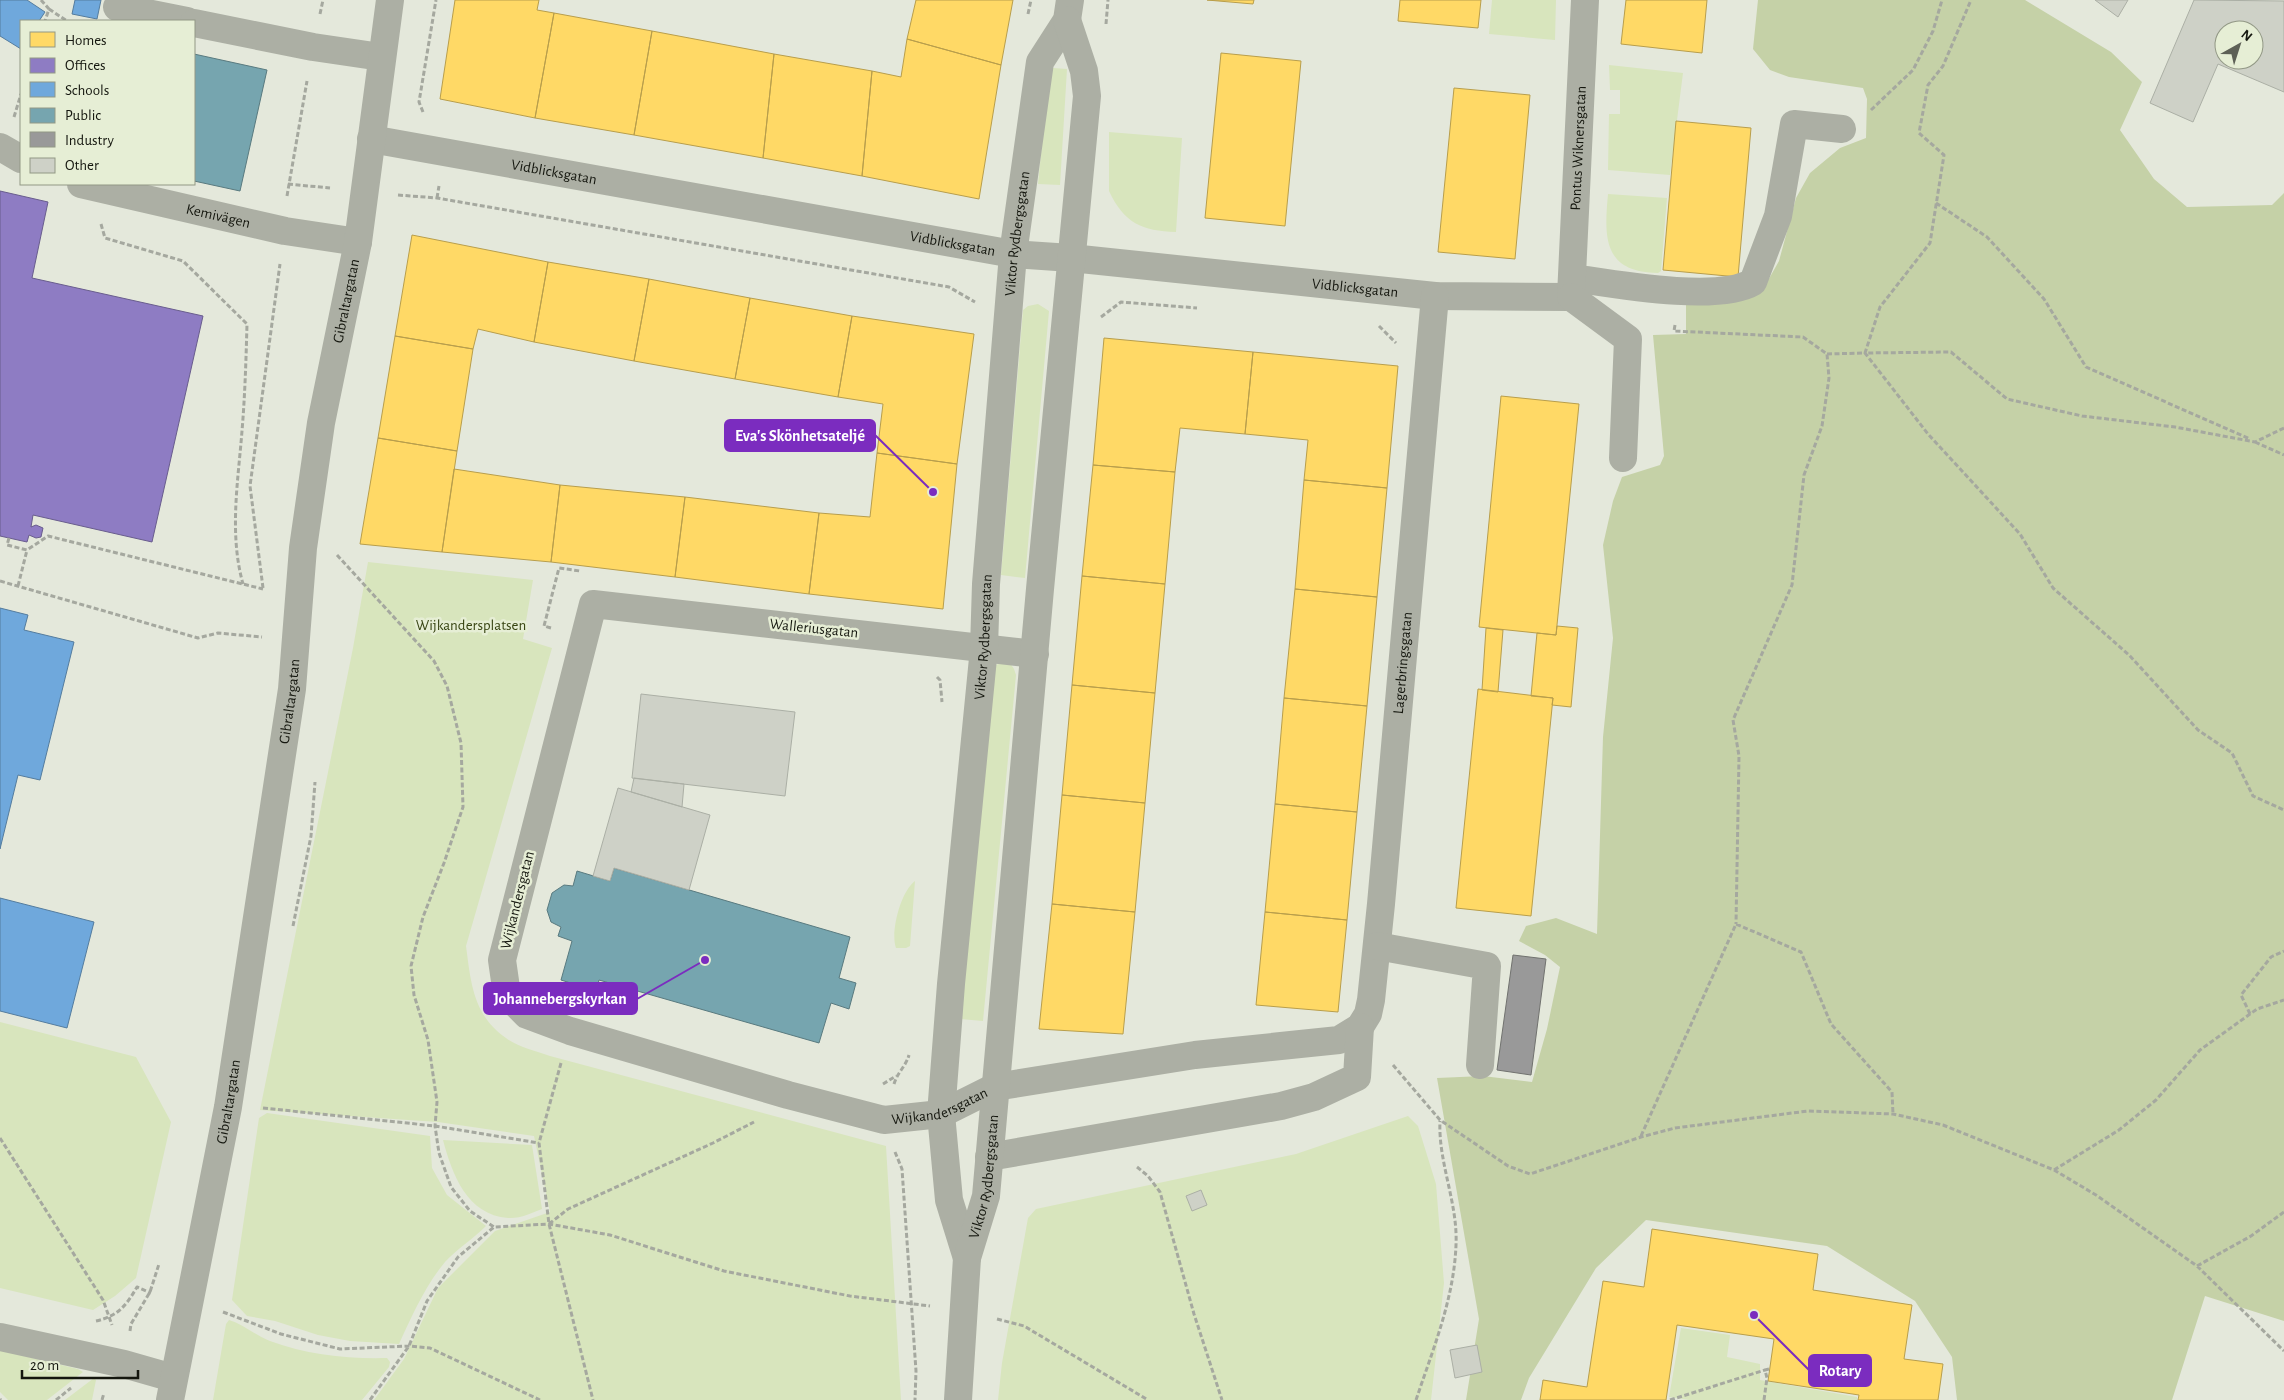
<svg xmlns="http://www.w3.org/2000/svg" width="2284" height="1400" font-family="'Alegreya Sans',sans-serif">
<rect width="100%" height="100%" fill="#e4e8db"/>
<!-- green -->
<path fill="#d8e5bd" d="M1492,0H1556L1555,40L1489,34Z
M1609,65L1683,73L1670,175L1608,170L1609,114H1620V90H1610Z
M1053,68L1067,69L1060,185L1038,184L1048,83Z
M1109,132L1182,138L1176,232C1142,231 1124,223 1109,191Z
M1608,194L1667,198L1661,271L1658,273C1603,272 1604,238 1608,194Z
M1038,304L1049,311L1025,578L1001,575L1023,310L1028,306Z
M368,562L533,580L523,639L552,648L466,946C471,983 473,1015 506,1038C518,1047 536,1051 550,1056L886,1146L901,1400H374L404,1359L438,1288L495,1231L550,1212L534,1136L438,1122L260,1110L353,648Z
M1003,663H1010L1014,669L1016,675L983,1021L960,1019L995,665Z
M915,881L910,946L906,948H896C890,932 901,891 915,881Z
M0,1022L136,1057L171,1122L136,1278L115,1296L93,1310L0,1288Z
M267,1113L430,1136L432,1168L447,1195L486,1226C473,1239 457,1249 445,1262C425,1286 412,1316 399,1344L350,1341L318,1335L275,1321L247,1316L232,1300L259,1118Z
M1408,1116L1418,1126L1436,1184L1444,1283L1431,1400H998L1002,1363L1028,1218L1036,1209L1296,1154Z
M443,1140L532,1145L542,1209C531,1213 520,1219 508,1218C467,1215 452,1174 443,1140Z
M229,1320C243,1324 256,1336 270,1341C307,1355 348,1359 387,1358L390,1362L389,1367L362,1400H213L226,1324Z
M1681,1328L1730,1335L1727,1357L1760,1364V1380L1857,1397V1400H1689L1669,1397Z
M0,1350L78,1369L83,1372L47,1400H8L0,1392Z
M94,1378L96,1380L92,1400H65Z"/>
<!-- forest -->
<path fill="#c5d1a7" d="M1758,0H2025L2111,52L2142,82L2120,130L2154,179L2187,207L2272,205L2284,193V1321L2205,1296L2172,1400H1957L1952,1357L1915,1301L1827,1246L1646,1220L1596,1268L1529,1378L1521,1400H1466L1479,1319L1437,1078L1483,1076L1532,1082L1547,1029L1560,967L1545,955L1519,941L1526,926L1556,918L1597,934L1603,737L1613,638L1603,545L1613,501L1622,477L1660,465L1664,456L1653,335L1686,334V298L1762,291L1779,261L1796,198L1810,173L1840,148L1866,138L1867,99L1863,88L1789,77L1770,70L1753,49Z"/>
<!-- homes -->
<path fill="#ffd966" stroke="#b89e4c" d="M455,0H539L537,10L554,13L535,118L440,99Z
M916,0H1013L1001,65L907,39Z
M1207,0H1254L1253,4Z
M1400,0H1481L1478,28L1398,21Z
M1626,0H1707L1702,53L1621,44Z
M554,13L652,31L634,135L535,118Z
M652,31L774,54L763,158L634,135Z
M907,39L1001,65L979,199L862,176L872,71L901,77Z
M1221,53L1301,61L1285,226L1205,218Z
M774,54L872,71L862,176L763,158Z
M1454,88L1530,95L1515,259L1438,252Z
M1676,121L1751,128L1738,277L1663,270Z
M412,235L548,262L534,342L478,329L473,349L395,336Z
M548,262L649,279L634,361L534,342Z
M649,279L750,298L735,379L634,361Z
M750,298L852,316L838,397L735,379Z
M852,316L974,334L957,464L877,453L883,404L838,397Z
M395,336L473,349L457,451L378,438Z
M1104,338L1253,352L1245,434L1180,428L1175,472L1093,465Z
M1253,352L1398,366L1387,488L1304,480L1308,440L1245,434Z
M1501,396L1579,404L1556,635L1479,627Z
M378,438L457,451L442,552L360,544Z
M877,453L957,464L943,609L809,594L819,513L870,517Z
M1093,465L1175,472L1165,584L1082,576Z
M454,469L560,485L551,562L442,552Z
M1304,480L1387,488L1377,597L1295,589Z
M560,485L685,497L675,577L551,562Z
M685,497L819,513L809,594L675,577Z
M1082,576L1165,584L1155,693L1072,685Z
M1295,589L1377,597L1367,706L1284,698Z
M1557,626L1578,628L1571,707L1552,705L1553,698L1531,696L1537,633L1556,635Z
M1486,628L1503,630L1498,692L1482,690Z
M1072,685L1155,693L1145,803L1062,795Z
M1478,689L1553,698L1531,916L1456,908Z
M1284,698L1367,706L1357,812L1275,804Z
M1062,795L1145,803L1135,912L1052,904Z
M1275,804L1357,812L1347,920L1265,912Z
M1052,904L1135,912L1123,1034L1039,1029Z
M1265,912L1347,920L1338,1012L1256,1005Z
M1652,1229L1818,1254L1813,1290L1912,1305L1904,1359L1943,1364L1938,1400H1858L1859,1395L1768,1381L1774,1339L1677,1325L1666,1400H1540L1543,1380L1587,1387L1603,1281L1644,1287Z"/>
<!-- offices -->
<path fill="#8e7cc3" stroke="#695d8d" d="M0,191L48,202L32,278L203,316L152,542L33,515L31,527L36,525L43,528L41,537L36,538L29,535L27,542L0,536Z"/>
<!-- schools -->
<path fill="#6fa8dc" stroke="#547c9e" d="M0,0H27L45,12L39,21H21V49L0,36Z
M75,0H101L97,19L72,14Z
M0,608L28,615L24,630L74,642L40,780L18,775L0,849Z
M0,898L94,922L67,1028L0,1011Z"/>
<!-- public -->
<path fill="#76a5af" stroke="#597a7f" d="M194,54L267,70L240,191L194,181Z
M614,868L850,937L839,978L856,983L849,1009L831,1003L819,1043L599,980L596,991L561,980L572,941L558,936L561,927L551,922L547,910L552,893L564,885L573,886L577,871L610,881Z"/>
<!-- industry -->
<path fill="#999" stroke="#71726f" d="M1513,955L1546,959L1531,1075L1497,1070Z"/>
<!-- building -->
<path fill="#ced1c7" stroke="#abafa5" fill-rule="evenodd" d="M2095,0H2128L2118,17Z
M2194,0L2284,1V92L2218,64L2193,122L2150,103ZM2224,30H2254V60H2224Z
M641,694L795,712L785,796L632,778Z
M634,778L684,784L682,807L631,792Z
M618,788L710,815L689,890L614,868L610,881L593,876Z
M1201,1190L1207,1205L1192,1211L1186,1196Z
M1477,1345L1482,1372L1455,1378L1450,1350Z"/>
<g fill="none" stroke-linecap="round" stroke-linejoin="round">
<!-- path -->
<path stroke="#a5a89f" stroke-width="3" stroke-dasharray="5 2.5" stroke-linecap="butt" d="M41,0L49,9L45,21
M49,9L67,21
M320,14L323,0
M1028,14L1031,0
M1106,24L1108,0
M1871,110L1913,70L1933,31L1942,0
M423,112L419,102L436,0
M14,117L21,94
M288,184L330,188
M398,195L437,198L949,287L975,302
M287,196L307,81
M437,198L439,186
M1936,203L1987,237L2044,299L2086,367L2250,439
M101,224L105,238L183,261L247,324C246,360 245,395 242,431C238,482 229,534 243,584
M1101,317L1121,302L1197,308
M1675,325L1674,331L1803,337L1827,354L1829,378L1822,426L1804,475L1792,585L1733,720L1739,756L1736,924
M1379,326L1396,343
M1827,354L1865,353L1880,307L1930,243L1944,155L1919,133L1928,85L1943,66L1971,0
M2284,428L2255,442L2175,427L2082,416L2007,399L1951,352L1865,353L1928,434L2020,534L2053,588L2129,655L2198,730L2232,753L2253,796L2284,810
M2255,442L2284,455
M9,538L7,545L27,550L48,536L263,589
M337,555L434,661L447,686L461,743L463,807L444,863L423,917L411,966L414,995L428,1040L437,1102L435,1126L439,1153L451,1187L470,1211L494,1227
M0,581L198,638L218,633L262,637
M18,586L27,550
M263,588L250,486L280,264
M551,628L544,626L559,568L580,571
M937,677L940,680L942,702
M293,926L311,836L315,782
M2250,1014L2241,995L2271,957L2284,951
M561,1063L539,1143L549,1224L593,1400
M1393,1065L1440,1120L1508,1166L1530,1174L1641,1137L1675,1128L1808,1111L1893,1114L1943,1125L2054,1170L2096,1195L2197,1266L2284,1351
M883,1084L896,1076
M894,1084C897,1073 906,1066 909,1055
M263,1108L435,1126L539,1143
M1641,1136L1736,924L1801,952L1831,1024L1892,1092L1893,1114
M0,1138L103,1300L112,1325
M895,1152L902,1169L916,1371L915,1400
M1137,1167L1148,1176L1160,1192L1194,1314L1222,1400
M2054,1170L2119,1130L2156,1100L2200,1050L2257,1009L2284,1000
M549,1224L568,1209L713,1143L754,1122
M2197,1266L2251,1236L2284,1212
M223,1312L281,1334L340,1349L409,1346L430,1348L540,1400
M997,1319L1024,1326L1148,1400
M96,1321C118,1316 126,1306 137,1287L151,1293
M130,1331L131,1324L150,1292L159,1264
M0,1399L1,1400
M56,1400L71,1388
M102,1400L104,1393
M370,1400L409,1346L427,1301L458,1257L494,1227L549,1224L610,1235L724,1271L850,1296L930,1306
M1416,1400C1433,1349 1454,1299 1456,1245C1458,1203 1438,1162 1440,1121
M1670,1400L1765,1370
M1764,1400L1767,1378L1765,1370L1769,1369"/>
<!-- minor -->
<g stroke="#acafa4" stroke-width="28">
<path d="M117,7L187,21"/>
<path d="M194,23L313,47L381,57"/>
<path id="s1" d="M371,139L1013,254L1071,258L1435,296L1571,297"/>
<path d="M0,147L21,159"/>
<path id="s2" d="M81,184L285,231L358,242"/>
<path d="M1573,278C1614,284 1718,303 1753,282L1778,216L1794,124L1842,129"/>
<path id="s3" d="M1571,296L1585,0"/>
<path d="M1571,297L1628,339L1623,458"/>
<path id="s4" d="M1035,654L593,604L502,960L507,995L527,1015L570,1031L788,1095L884,1120L941,1114L995,1087L1195,1055L1339,1040L1360,1027L1368,1014L1371,1000L1381,904L1435,296"/>
<path d="M1377,946L1487,966L1480,1065"/>
<path d="M989,1157L1281,1106L1314,1097L1357,1077L1360,1027"/>
<path id="s5" d="M967,1258L949,1200L941,1114L951,984L984,648L986,584L1013,254L1040,62L1067,20L1070,0"/>
<path d="M0,1337L124,1364L173,1378"/>
<path id="s6" d="M170,1400L228,1107L292,689L303,548L321,423L358,242L390,0"/>
<path id="s7" d="M958,1400L967,1258L986,1196L1040,589L1087,96L1084,71L1067,20"/>
</g>
</g>
<g text-anchor="middle" stroke-width="5" stroke-linejoin="round" paint-order="stroke">
<!-- street labels -->
<g font-size="15" fill="#14160e" stroke="#e6eed5">
<text dy="5" stroke="none"><textPath href="#s3" startOffset="148">Pontus Wiknersgatan</textPath></text>
<text dy="5" stroke="none"><textPath href="#s1" startOffset="186">Vidblicksgatan</textPath></text>
<text dy="5" stroke="none"><textPath href="#s2" startOffset="141">Kemivägen</textPath></text>
<text dy="5" stroke="none"><textPath href="#s5" startOffset="1031">Viktor Rydbergsgatan</textPath></text>
<text dy="5" stroke="none"><textPath href="#s1" startOffset="591">Vidblicksgatan</textPath></text>
<text dy="5" stroke="none"><textPath href="#s1" startOffset="996">Vidblicksgatan</textPath></text>
<text dy="5" stroke="none"><textPath href="#s6" startOffset="1114">Gibraltargatan</textPath></text>
<text transform="translate(814 628) rotate(6)" y="5">Walleriusgatan</text>
<text dy="5" stroke="none"><textPath href="#s5" startOffset="626">Viktor Rydbergsgatan</textPath></text>
<text dy="5" stroke="none"><textPath href="#s4" startOffset="2106">Lagerbringsgatan</textPath></text>
<text dy="5" stroke="none"><textPath href="#s6" startOffset="709">Gibraltargatan</textPath></text>
<text transform="translate(517 900) rotate(-76)" y="5">Wijkandersgatan</text>
<text dy="5" stroke="none"><textPath href="#s6" startOffset="304">Gibraltargatan</textPath></text>
<text dy="5" stroke="none"><textPath href="#s4" startOffset="1306">Wijkandersgatan</textPath></text>
<text dy="5" stroke="none"><textPath href="#s7" startOffset="226">Viktor Rydbergsgatan</textPath></text>
</g>
<!-- park labels -->
<g font-size="15" fill="#374412" stroke="#e6eed5">
<text x="471" y="630">Wijkandersplatsen</text>
</g>
</g>
<!-- callouts -->
<path fill="none" stroke="#7b2cbf" stroke-width="2" d="M933 492L875 435M705 960L637 999M1754 1315L1809 1370"/>
<g fill="#7b2cbf" stroke="#e6eed5" stroke-width="2">
<circle cx="933" cy="492" r="5"/>
<circle cx="705" cy="960" r="5"/>
<circle cx="1754" cy="1315" r="5"/>
</g>
<g fill="#7b2cbf" stroke="#7b2cbf" stroke-width="2">
<rect x="725" y="420" width="150" height="31" rx="5"/>
<rect x="484" y="983" width="153" height="31" rx="5"/>
<rect x="1809" y="1355" width="62" height="31" rx="5"/>
</g>
<g font-size="16" text-anchor="middle" font-weight="bold" fill="#fff">
<text x="800" y="441">Eva's Skönhetsateljé</text>
<text x="560" y="1004">Johannebergskyrkan</text>
<text x="1840" y="1376">Rotary</text>
</g>
<!-- legend -->
<rect x="20" y="20" width="175" height="165" fill="#e6eed5" stroke="#929885"/>
<rect x="30" y="32" width="25" height="15" fill="#ffd966" stroke="#929885"/>
<text x="65" y="45" font-size="15" fill="#14160e">Homes</text>
<rect x="30" y="58" width="25" height="15" fill="#8e7cc3" stroke="#929885"/>
<text x="65" y="70" font-size="15" fill="#14160e">Offices</text>
<rect x="30" y="82" width="25" height="15" fill="#6fa8dc" stroke="#929885"/>
<text x="65" y="95" font-size="15" fill="#14160e">Schools</text>
<rect x="30" y="108" width="25" height="15" fill="#76a5af" stroke="#929885"/>
<text x="65" y="120" font-size="15" fill="#14160e">Public</text>
<rect x="30" y="132" width="25" height="15" fill="#999999" stroke="#929885"/>
<text x="65" y="145" font-size="15" fill="#14160e">Industry</text>
<rect x="30" y="158" width="25" height="15" fill="#ced1c7" stroke="#929885"/>
<text x="65" y="170" font-size="15" fill="#14160e">Other</text>
<!-- north arrow -->
<g transform="translate(2239 45) rotate(39)"><circle r="24" fill="#e6eed5" stroke="#929885"/>
<path d="M0-4L9 19L0 12L-9 19Z" fill="#5d6056"/>
<text y="-8" font-size="14" font-weight="bold" text-anchor="middle" fill="#14160e">N</text>
</g>
<!-- scale -->
<path d="M22 1370v8h116v-8" fill="none" stroke="#14160e" stroke-width="2.5"/>
<text x="30" y="1370" font-size="15" fill="#14160e" stroke="#e6eed5" stroke-width="4" paint-order="stroke">20 m</text>
</svg>
